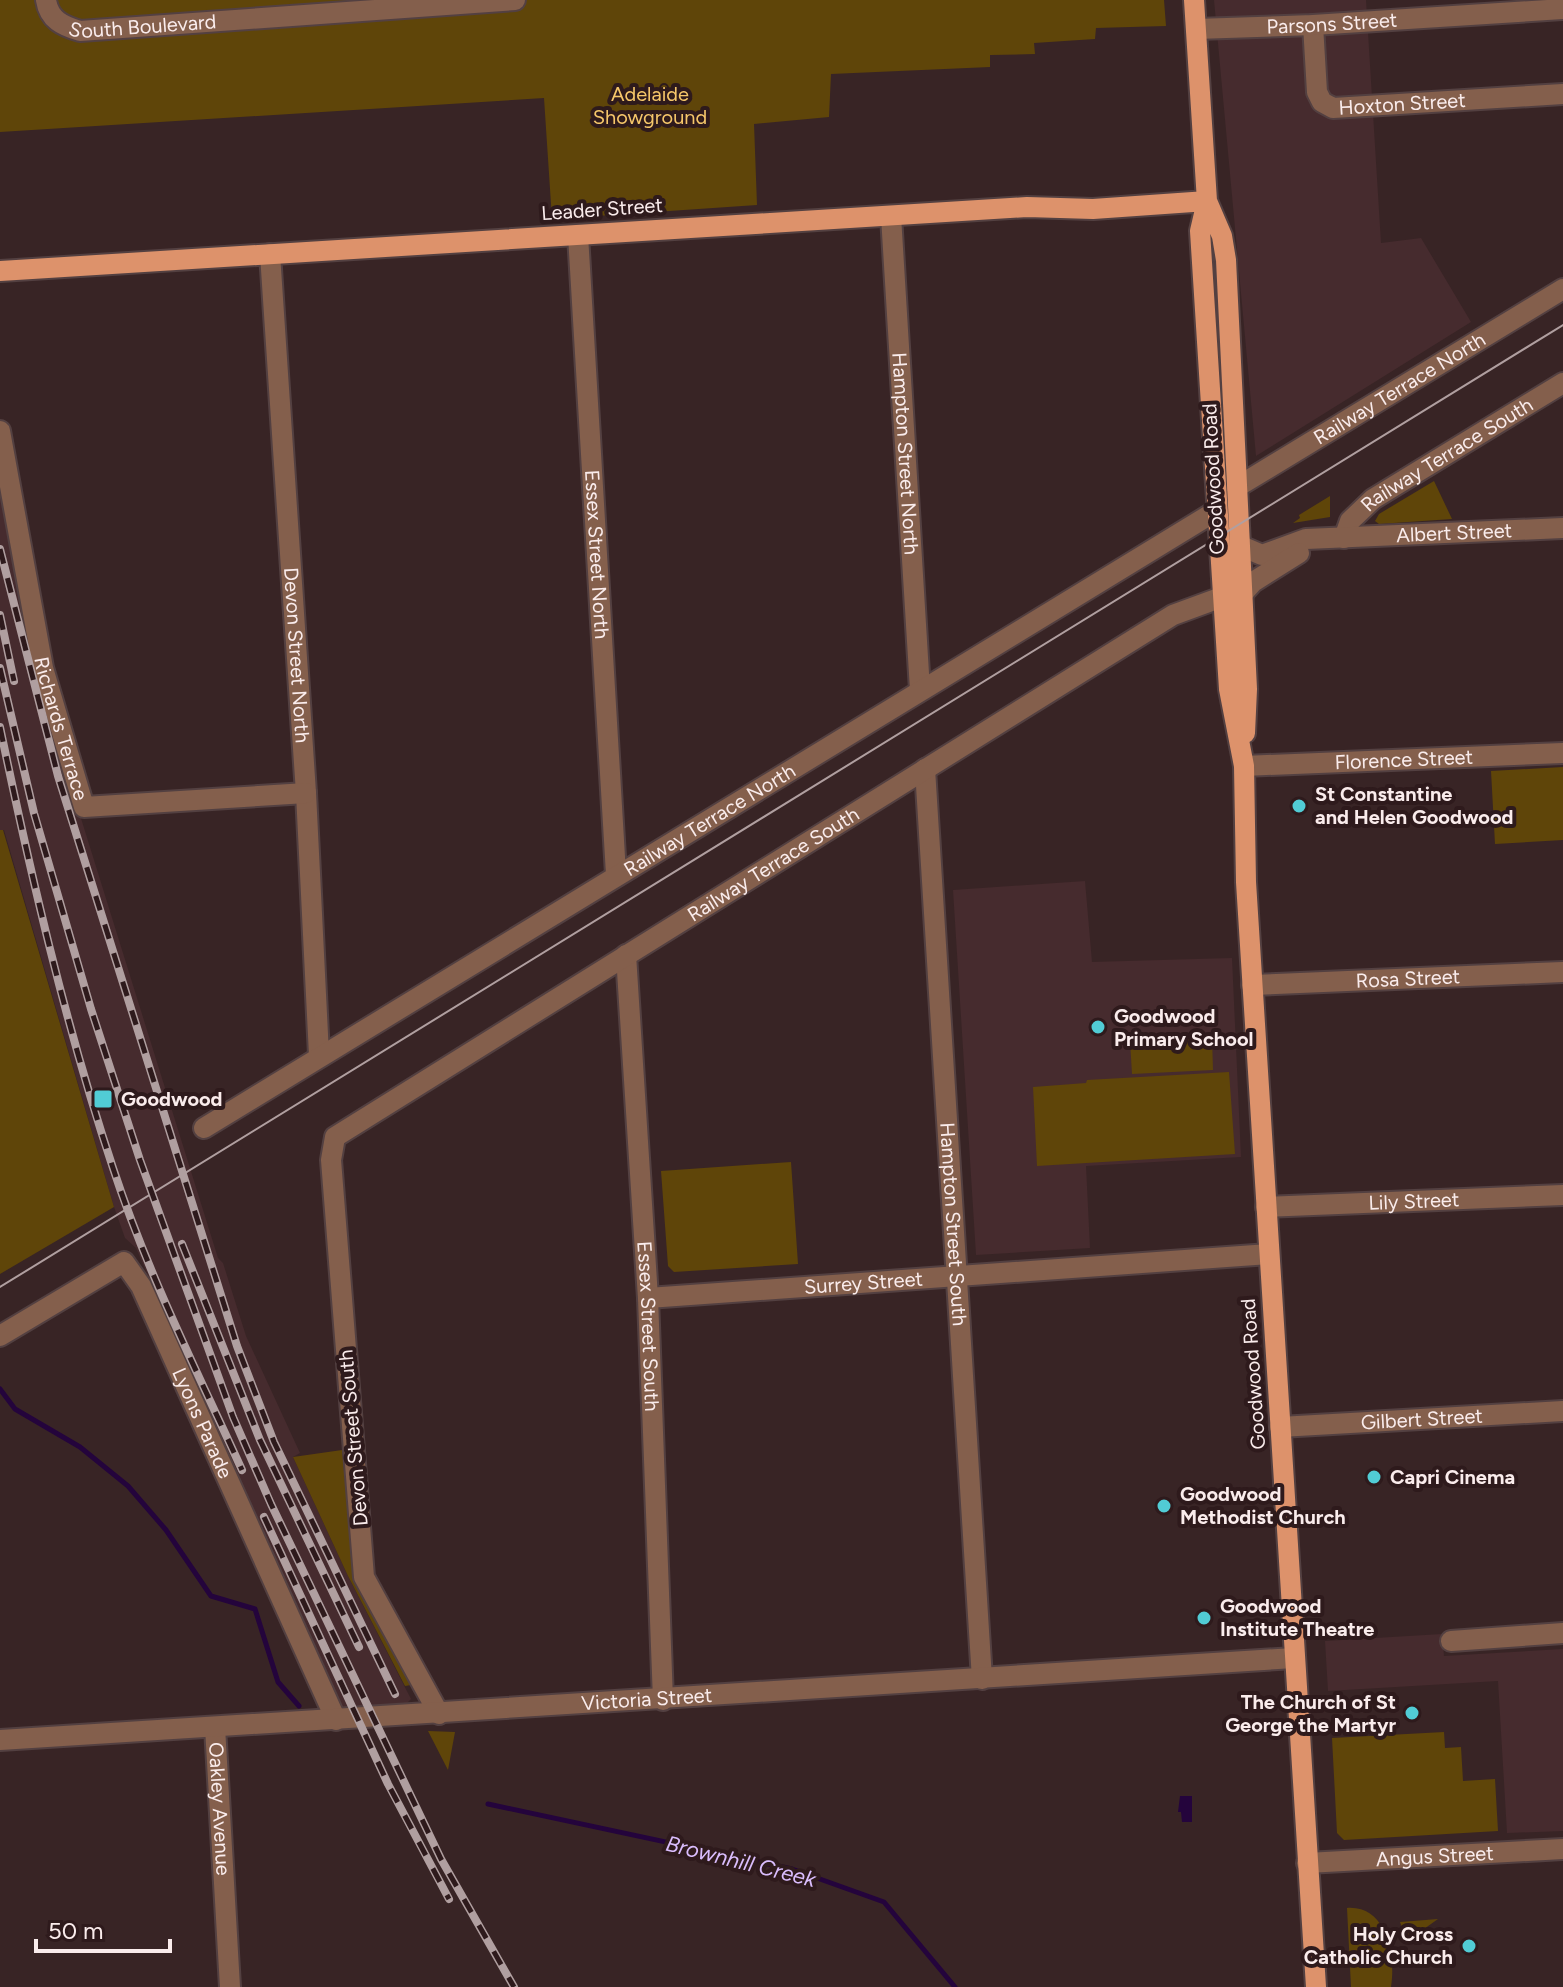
<svg xmlns="http://www.w3.org/2000/svg" width="1563" height="1987" font-family="Figtree,sans-serif">
<rect width="100%" height="100%" fill="#382425"/>
<!-- built -->
<path fill="#462b2e" d="M1214,0H1366L1381,243L1421,238L1471,322L1256,456Z
M0,466L46,706L218,1258L223,1263L246,1336L300,1453L293,1457L348,1576L411,1699L405,1705L344,1707L335,1695L136,1248L125,1238L114,1207L4,830H0Z
M1085,881L1092,962L1232,958L1241,1157L1086,1166L1090,1248L976,1255L953,890Z
M1442,1634L1444,1656L1563,1649V1831L1507,1833L1498,1681L1328,1691L1325,1641Z"/>
<!-- green -->
<path fill="#5f4509" d="M0,0H1164L1166,26L1096,28L1095,39L1034,43L1035,54L990,55V67L831,74L829,117L754,124L757,205L552,219L544,98L0,132Z
M1434,481L1452,519L1379,524L1375,521L1379,514Z
M1330,496V517L1293,523L1300,518L1299,515Z
M1563,767V840L1495,844L1491,771Z
M0,830H3L114,1207L0,1274Z
M1212,1037L1213,1070L1132,1074L1130,1041Z
M1229,1072L1235,1154L1037,1166L1033,1087L1086,1083L1087,1080Z
M791,1162L798,1264L674,1272L668,1266L661,1171Z
M342,1450L354,1577L411,1685L405,1686L348,1576L293,1457Z
M428,1731L455,1732L448,1770Z
M1444,1732L1445,1748L1461,1747L1463,1781L1495,1779L1498,1831L1344,1840L1337,1833L1332,1738Z
M1347,1908C1387,1905 1396,1956 1391,1987H1351Z
M1438,1919L1407,1941L1400,1922Z"/>
<!-- water -->
<path fill="#24043c" d="M1180,1796H1192V1822H1182L1181,1812H1178Z"/>
<g fill="none" stroke-linecap="round" stroke-linejoin="round">
<!-- stream -->
<path stroke="#24043c" stroke-width="5" d="M0,1389L15,1409L80,1447L128,1486L166,1530L211,1596L255,1609L278,1682L299,1706
M488,1804L792,1869L884,1902L955,1987"/>
<!-- minor casing -->
<g stroke="#534041" stroke-width="24">
<g id="minor">
<path id="s1" d="M46,0C49,20 63,26 80,31L515,0"/>
<path id="s2" d="M1313,25L1317,92L1322,102L1333,108L1563,94"/>
<path id="s3" d="M1196,29L1313,25L1563,9"/>
<path id="s4" d="M891,216L920,690"/>
<path id="s5" d="M578,235L616,874"/>
<path id="s6" d="M270,254L306,793L319,1055"/>
<path id="s7" d="M0,431L43,668L84,807L306,793"/>
<path id="s8" d="M1237,487L1563,289"/>
<path id="s9" d="M1344,538L1350,521L1373,499L1563,383"/>
<path id="s10" d="M1241,546L1262,555L1306,539L1563,528"/>
<path d="M1244,592L1253,582L1299,553"/>
<path id="s11" d="M1244,766L1563,753"/>
<path id="s12" d="M925,769L982,1679"/>
<path id="s13" d="M626,955L648,1298L663,1700"/>
<path id="s14" d="M1252,985L1563,972"/>
<path id="s15" d="M204,1128L1216,511"/>
<path id="s16" d="M1266,1207L1563,1195"/>
<path id="s17" d="M648,1298L1269,1254"/>
<path id="s18" d="M0,1336L124,1262L141,1286L336,1720"/>
<path id="s19" d="M1280,1427L1563,1411"/>
<path d="M1451,1641L1563,1633"/>
<path id="s20" d="M439,1714L364,1577L331,1160L335,1137L1173,615L1222,597"/>
<path id="s21" d="M215,1727L230,1987"/>
<path id="s22" d="M0,1740L1294,1658"/>
<path id="s23" d="M1307,1863L1563,1849"/>
</g>
</g>
<!-- major casing -->
<g stroke="#534041" stroke-width="24">
<path id="major" d="M1194,0L1207,201L1200,231L1229,689L1244,766L1246,882L1316,1987
M1207,201L1222,236L1226,260L1247,689L1245,733
M0,271L1027,207L1093,209L1207,201"/>
</g>
<!-- minor -->
<use href="#minor" stroke="#845f4c" stroke-width="20"/>
<!-- major -->
<use href="#major" stroke="#dd926b" stroke-width="20"/>
<!-- tram -->
<path stroke="#b09fa0" stroke-width="2" d="M0,1287L1563,325"/>
<!-- rail casing -->
<g stroke="#b09fa0" stroke-width="8">
<path id="rail" d="M0,549L58,776L237,1346L274,1442L395,1694
M0,615L14,681
M0,668L34,813L91,1009L140,1160L233,1417L271,1504L441,1859L514,1987
M0,727C31,876 65,1024 113,1168C147,1272 197,1371 242,1470
M182,1244L260,1440L359,1647
M264,1517L388,1784L449,1899"/>
</g>
<!-- rail -->
<use href="#rail" stroke="#2e1a1c" stroke-width="5" stroke-dasharray="15" stroke-linecap="butt"/>
</g>
<!-- markers -->
<g fill="#51ccd5" stroke="#2e1a1c" stroke-width="3">
<circle cx="1299" cy="806" r="8"/>
<circle cx="1098" cy="1027" r="8"/>
<rect x="93" y="1089" width="20" height="20" rx="4"/>
<circle cx="1374" cy="1477" r="8"/>
<circle cx="1164" cy="1506" r="8"/>
<circle cx="1204" cy="1618" r="8"/>
<circle cx="1412" cy="1713" r="8"/>
<circle cx="1469" cy="1946" r="8"/>
</g>
<g text-anchor="middle" stroke-width="8" stroke-linejoin="round" paint-order="stroke">
<!-- street labels -->
<g font-size="20" fill="#faecec" stroke="#2e1a1c">
<text dy="7" stroke="none"><textPath href="#s1" startOffset="112">South Boulevard</textPath></text>
<text dy="7" stroke="none"><textPath href="#s3" startOffset="136">Parsons Street</textPath></text>
<text dy="7" stroke="none"><textPath href="#s2" startOffset="160">Hoxton Street</textPath></text>
<text transform="translate(602 209) rotate(-4)" y="7">Leader Street</text>
<text dy="7" stroke="none"><textPath href="#s8" startOffset="190">Railway Terrace North</textPath></text>
<text dy="7" stroke="none"><textPath href="#s4" startOffset="238">Hampton Street North</textPath></text>
<text dy="7" stroke="none"><textPath href="#s9" startOffset="136">Railway Terrace South</textPath></text>
<text transform="translate(1213 479) rotate(-93)" y="7">Goodwood Road</text>
<text dy="7" stroke="none"><textPath href="#s10" startOffset="218">Albert Street</textPath></text>
<text dy="7" stroke="none"><textPath href="#s5" startOffset="320">Essex Street North</textPath></text>
<text dy="7" stroke="none"><textPath href="#s6" startOffset="402">Devon Street North</textPath></text>
<text dy="7" stroke="none"><textPath href="#s7" startOffset="304">Richards Terrace</textPath></text>
<text dy="7" stroke="none"><textPath href="#s11" startOffset="160">Florence Street</textPath></text>
<text dy="7" stroke="none"><textPath href="#s15" startOffset="592">Railway Terrace North</textPath></text>
<text dy="7" stroke="none"><textPath href="#s20" startOffset="1114">Railway Terrace South</textPath></text>
<text dy="7" stroke="none"><textPath href="#s14" startOffset="156">Rosa Street</textPath></text>
<text dy="7" stroke="none"><textPath href="#s16" startOffset="148">Lily Street</textPath></text>
<text dy="7" stroke="none"><textPath href="#s12" startOffset="456">Hampton Street South</textPath></text>
<text dy="7" stroke="none"><textPath href="#s17" startOffset="216">Surrey Street</textPath></text>
<text dy="7" stroke="none"><textPath href="#s13" startOffset="372">Essex Street South</textPath></text>
<text transform="translate(1253 1374) rotate(-94)" y="7">Goodwood Road</text>
<text dy="7" stroke="none"><textPath href="#s19" startOffset="142">Gilbert Street</textPath></text>
<text dy="7" stroke="none"><textPath href="#s18" startOffset="324">Lyons Parade</textPath></text>
<text transform="translate(353 1438) rotate(-95)" y="7">Devon Street South</text>
<text dy="7" stroke="none"><textPath href="#s22" startOffset="648">Victoria Street</textPath></text>
<text dy="7" stroke="none"><textPath href="#s21" startOffset="82">Oakley Avenue</textPath></text>
<text dy="7" stroke="none"><textPath href="#s23" startOffset="128">Angus Street</textPath></text>
</g>
<!-- park labels -->
<g font-size="20" fill="#f6c76a" stroke="#2e1a1c">
<text x="650" y="101">Adelaide<tspan x="650" dy="23">Showground</tspan></text>
</g>
<!-- poi labels -->
<g font-size="20" font-weight="bold" fill="#faecec" stroke="#2e1a1c" text-anchor="start">
<text x="1315" y="801">St Constantine<tspan x="1315" dy="23">and Helen Goodwood</tspan></text>
<text x="1114" y="1023">Goodwood<tspan x="1114" dy="23">Primary School</tspan></text>
<text x="121" y="1106">Goodwood</text>
<text x="1390" y="1484">Capri Cinema</text>
<text x="1180" y="1501">Goodwood<tspan x="1180" dy="23">Methodist Church</tspan></text>
<text x="1220" y="1613">Goodwood<tspan x="1220" dy="23">Institute Theatre</tspan></text>
<text x="1396" y="1709" text-anchor="end">The Church of St<tspan x="1396" dy="23">George the Martyr</tspan></text>
<text x="1453" y="1941" text-anchor="end">Holy Cross<tspan x="1453" dy="23">Catholic Church</tspan></text>
</g>
<!-- water labels -->
<g font-size="22" font-style="italic" fill="#dabdfd" stroke="#2e1a1c">
<text transform="translate(741 1861) rotate(14)" y="8">Brownhill Creek</text>
</g>
</g>
<!-- scale -->
<path d="M36 1939v12h134v-12" fill="none" stroke="#faecec" stroke-width="4"/>
<text x="48" y="1939" font-size="24" fill="#faecec" stroke="#2e1a1c" stroke-width="6" paint-order="stroke">50 m</text>
</svg>
